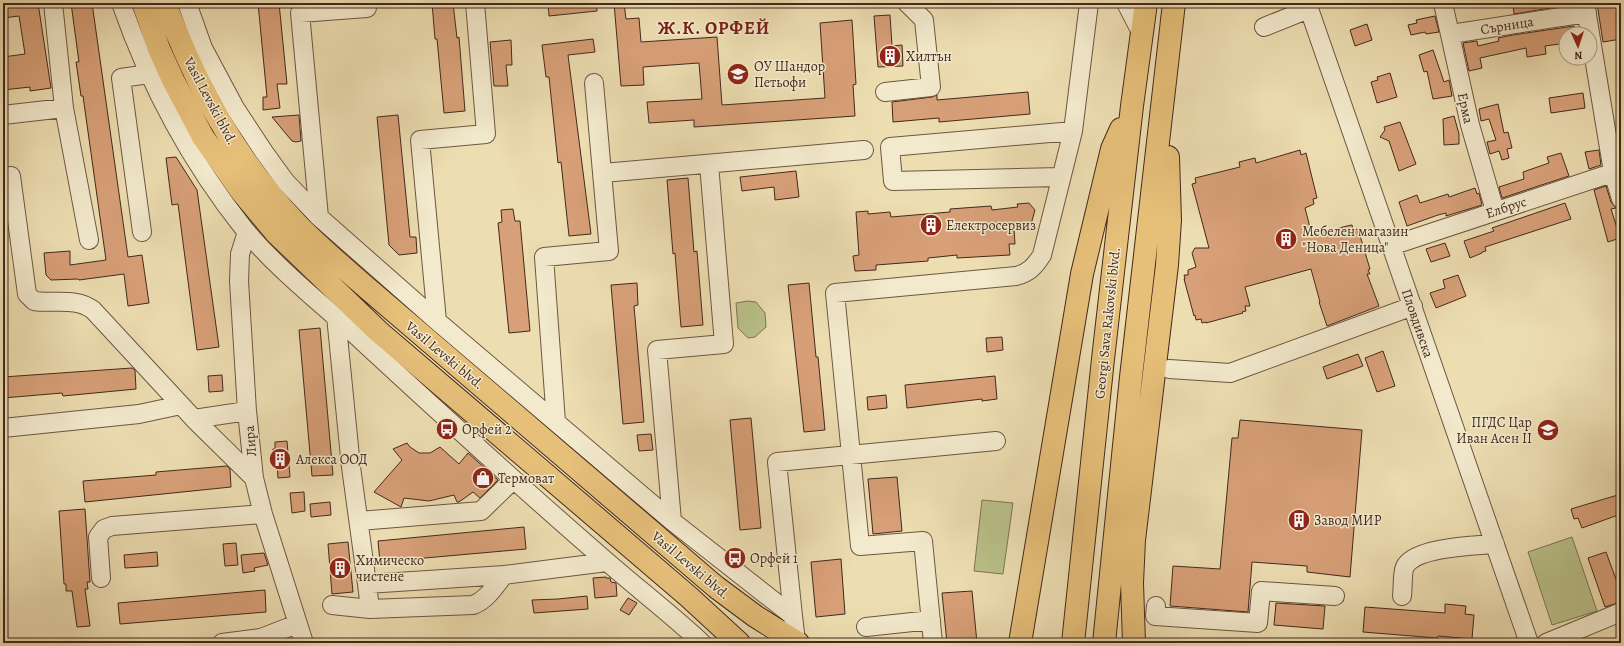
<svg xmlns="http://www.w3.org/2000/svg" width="1624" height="646" font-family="Alegreya,serif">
<rect width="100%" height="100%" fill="#eddeb2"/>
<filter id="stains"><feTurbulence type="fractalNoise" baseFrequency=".005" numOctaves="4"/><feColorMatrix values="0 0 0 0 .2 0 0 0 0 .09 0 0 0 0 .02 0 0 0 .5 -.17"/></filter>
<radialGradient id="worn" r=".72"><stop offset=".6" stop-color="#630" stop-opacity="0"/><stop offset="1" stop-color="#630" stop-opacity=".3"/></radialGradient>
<!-- green -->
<path fill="#bac18a" stroke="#7e7454" d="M748,301L756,302L765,313L766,327L755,337L748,338L738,328L736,303Z
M982,500L1013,503L1003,574L974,571Z
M1572,537L1597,611L1552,625L1528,552Z"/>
<!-- building -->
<path fill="#d8a078" stroke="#43281d" d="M3,3H38L51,88L30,91V87L3,90V57L25,54L19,16L3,18Z
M71,3H92L128,257L142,255L149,303L128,306L124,274L79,280L78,279L51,280L46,275L44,253L70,251V265L106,260L83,96H81L76,62H79Z
M258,3H279L287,84H277L280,108L263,110V97H267Z
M432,3H453L457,38L459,37L465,111L444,113L437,39H435Z
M548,3H597V11L549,16Z
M614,3H624L626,19L639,18L641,42L717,37L722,105L825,98L820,23L852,20L856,84L853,85L855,116L694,127V120L649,123L647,102L702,99L699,63L643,67L644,85L621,86Z
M1513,3H1533V8L1553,3H1568L1569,5L1514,14Z
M1597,3H1616L1621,39L1603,42Z
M890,15L892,46L902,45L903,66L878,67L874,16Z
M1435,16L1439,32L1426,34L1425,32L1411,35L1408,25L1417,23L1416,20Z
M1367,24L1372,40L1355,46L1350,30Z
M1574,26L1576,34H1566V43L1545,46L1546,54L1527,57L1526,48L1480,58L1482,68L1469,71L1463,43L1477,41L1478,46L1499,41L1498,38L1513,35Z
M593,39L595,52L568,55L591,234L569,236L561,162L558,163L549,77H546L542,45Z
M511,40L512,65H506L508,86H494L490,42Z
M1433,50L1444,82L1449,80L1452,96L1433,99L1427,71L1424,72L1419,55Z
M1390,73L1397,97L1377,103L1371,82L1378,80L1377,77Z
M1028,92L1030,114L939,122V118L893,122L892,102L932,97L937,95V100Z
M1583,93L1585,108L1551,113L1549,98Z
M1498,104L1504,133L1508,132L1512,148L1507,149L1509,158L1502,160L1499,151L1490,154L1487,142L1496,140L1489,119L1481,121L1479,109Z
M299,115L301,141L296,142L292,141L272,117Z
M398,115L410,237H416L417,253L399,255L389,245L377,117Z
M1454,116L1459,134V144L1444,145L1443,119Z
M1400,122L1416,164L1399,171L1389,141L1380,137L1385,130L1384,127Z
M1300,150L1301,155L1306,153L1317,198L1313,199L1314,204L1305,208L1312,235L1347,226L1352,225L1353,230L1358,229L1370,269L1368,270L1370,274H1367L1379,306L1327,326L1319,302H1320L1311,269L1245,287L1250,306H1245L1246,311L1242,312L1243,313L1206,323V322L1202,323L1201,319L1196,320L1195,315L1194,316L1184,279H1185L1184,275H1188V270L1196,267L1192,253L1195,248H1209L1192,184L1196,183L1195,178L1240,167L1239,162L1255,158L1256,163Z
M1599,150L1601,165L1589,169L1585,152Z
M1561,153L1569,176L1502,198L1499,187L1524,179L1523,172L1549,163L1547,157Z
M176,157L197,190L219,347L197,350L178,204L172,205L166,158Z
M796,171L799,197L775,200L774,187L742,191L740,177Z
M688,178L694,252L697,251L703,325L681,327L675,253L673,254L667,180Z
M1606,186L1611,202L1616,208L1611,209L1620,238L1608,242L1594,190Z
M1475,188L1477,194L1479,193L1482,205L1446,216V213L1438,215L1407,226L1399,202L1417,195L1420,203L1448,194L1449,197Z
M1029,203L1035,210L1030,228H1014L1015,244H1009L1010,255L957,258V255L928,258V261L876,265V270L855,271L853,256L859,255L856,212L868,211V214L890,212L891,217L950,212V209L991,206L992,210L1018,207L1017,204Z
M1565,203L1571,219L1485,247L1486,251L1482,252V253L1470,258L1464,241L1494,231L1492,228Z
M513,209L515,221H520L530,331L509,333L498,223L502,222L501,210Z
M1445,243L1450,256L1431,262L1426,249Z
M1458,275L1466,296L1436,308L1430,293L1445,288L1443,280Z
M637,283L638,305L634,306L644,422L623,424L611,285Z
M809,283L816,357H818L825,430L804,432L788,285Z
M320,328L333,475L312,476L299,330Z
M1002,337L1003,350L987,352L986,338Z
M1383,351L1395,386L1377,392L1365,358Z
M1358,354L1363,366L1327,379L1323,367Z
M132,368L135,370L136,389L63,396L62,393L3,398V377Z
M222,375L223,391L209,392L208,376Z
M995,376L997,399L982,401V399L907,408L905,385Z
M886,395L887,408L868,410L867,397Z
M751,418L761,528L740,530L730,420Z
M1240,420L1362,430L1350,577L1307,572V566L1252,562L1248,612L1170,606L1173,566L1220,569L1232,438H1238Z
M651,434L653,450L639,451L637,435Z
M287,441L290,477L278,478L277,463L275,464L271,459L273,449H275V442Z
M407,443L410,447L419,453H430L440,447L459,464L468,453L498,480L480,498L473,492L459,502H457L454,495L429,501L404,498L401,507L374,492L402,460L393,449Z
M227,466L230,469L231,487L85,502L83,481L156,475V472Z
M897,477L902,531L873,534L868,479Z
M304,492L305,511L292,513L290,493Z
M1621,494V514L1582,528L1578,518L1574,519L1571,509Z
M330,502L331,515L311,517L310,504Z
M85,509L90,582H87L88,589H85L90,626L77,627L72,591H66V584H64L59,511Z
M524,527L526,549L380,562L378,541Z
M348,542L353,592L332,594L328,544Z
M236,543L238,565L225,566L223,544Z
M157,552L158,566L125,568L124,555Z
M1606,552L1621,593V602L1605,607L1588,558Z
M264,553L268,565L254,568L255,571L243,573L241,555Z
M841,559L845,614L816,617L811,562Z
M606,577V578H610L611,582L616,583L617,596L595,598L593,578Z
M265,590L266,612L120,624L118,603Z
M972,591L977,643H947L942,593Z
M587,596L588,609L534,613L532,600L558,599Z
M628,598L637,603L629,615L620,610Z
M1276,603L1325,606L1323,629L1274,625Z
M1445,604L1466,606L1465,614L1474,615L1472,639L1438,636L1437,638L1363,632L1365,607L1445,613Z"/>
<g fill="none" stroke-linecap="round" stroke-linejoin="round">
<!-- minor casing -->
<g stroke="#6e5642" stroke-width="20">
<path id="minor" d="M53,3L64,108L89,240
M121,3C150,86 190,161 245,230C278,270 325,306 363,342C443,416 523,489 605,560C637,588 671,614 702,643
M187,3L203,48L235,108L264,152L285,181L319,217L437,321L672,521L793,616L796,642
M1128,3L1127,5L1142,34
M1307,3L1529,643
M1443,3L1470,125L1495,211
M1585,3L1613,172L1621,199
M1264,27L1309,9
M1451,34L1587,13
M885,92L931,87L924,20L907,3
M3,115L64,108
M603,173L864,150
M11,176L27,294L34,301C54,304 76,297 93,310L194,419L254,478
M1060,177L893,181L890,147L1073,131
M319,217L300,13L367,8L366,3
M142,232L121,78L149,74
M247,232L240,254L239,281L247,411L254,478L263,514L304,643
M1391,246L1621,170
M336,316L351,467L367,584
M437,321L420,140L486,134L475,3
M1169,369L1230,373L1413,306
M194,419L247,411
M556,422L544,257L609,251L594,83
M3,428L139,414L181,405
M359,521L481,511L513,480
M672,521L657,350L724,344L709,164
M101,578L98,537L104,529L112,526L263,514
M1402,596C1403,589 1402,570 1406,565C1419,547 1473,546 1495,544
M332,605L370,609L473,605C487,600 495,586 504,575
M1156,606L1155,616L1258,623L1261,591L1335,596
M370,609L367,584L504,575L607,562
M793,616L777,462L996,441
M866,627L931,620
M222,643L261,638L297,624
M933,643L923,541L860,546L835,293L1016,276C1029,273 1035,266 1042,255L1073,131L1089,3
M1546,643L1621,612"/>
</g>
<!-- major casing -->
<g stroke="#43281d" stroke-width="24">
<path id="major" d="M143,3L159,49L173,80L203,137L241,191L276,233L378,331L689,597L739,643
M165,3C196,85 235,159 296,223C318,246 343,267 367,288L716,587L755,616L798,643
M1020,643L1082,274L1112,149L1121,129
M1073,643L1103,359L1132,106L1146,3
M1104,643L1131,377L1174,3
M1134,643L1132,583L1134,540L1167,265L1170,220L1168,157"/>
</g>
<!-- minor -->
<use href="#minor" stroke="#f3eacd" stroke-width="18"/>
<!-- major -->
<use href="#major" stroke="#e6bf79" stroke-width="22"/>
</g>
<!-- icons -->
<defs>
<g id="building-disc" transform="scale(1.15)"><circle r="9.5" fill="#8f2418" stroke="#f3eacd"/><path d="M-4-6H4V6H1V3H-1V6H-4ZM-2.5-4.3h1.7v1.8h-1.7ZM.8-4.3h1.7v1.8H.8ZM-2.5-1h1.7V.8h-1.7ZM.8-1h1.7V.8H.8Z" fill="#fff"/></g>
<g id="school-disc" transform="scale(1.15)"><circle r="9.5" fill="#8f2418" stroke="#f3eacd"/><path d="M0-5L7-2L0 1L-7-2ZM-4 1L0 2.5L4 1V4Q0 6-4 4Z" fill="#fff"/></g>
<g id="bus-disc" transform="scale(1.15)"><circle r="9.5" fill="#8f2418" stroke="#f3eacd"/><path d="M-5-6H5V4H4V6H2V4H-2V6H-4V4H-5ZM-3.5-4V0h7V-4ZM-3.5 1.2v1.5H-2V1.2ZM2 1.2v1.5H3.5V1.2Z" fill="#fff"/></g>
<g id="shop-disc" transform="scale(1.15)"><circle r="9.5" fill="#8f2418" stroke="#f3eacd"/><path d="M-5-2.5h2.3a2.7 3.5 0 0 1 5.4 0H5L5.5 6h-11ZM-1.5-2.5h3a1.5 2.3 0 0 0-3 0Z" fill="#fff"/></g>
</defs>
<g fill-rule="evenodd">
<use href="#building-disc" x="890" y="56"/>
<use href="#school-disc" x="738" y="74"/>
<use href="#building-disc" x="931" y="225"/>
<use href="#building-disc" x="1286" y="239"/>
<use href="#bus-disc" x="447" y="429"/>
<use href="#school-disc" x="1548" y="430"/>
<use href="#building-disc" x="280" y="459"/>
<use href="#shop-disc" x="483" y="478"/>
<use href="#building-disc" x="1299" y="520"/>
<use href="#bus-disc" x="735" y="558"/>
<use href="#building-disc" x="340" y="568"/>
</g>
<g text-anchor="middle" stroke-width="3" stroke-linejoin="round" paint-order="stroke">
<!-- street labels -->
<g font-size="14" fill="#43281d" stroke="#f3eacd">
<text transform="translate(1507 25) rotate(-9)" y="5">Сърница</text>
<text transform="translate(211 101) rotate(62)" y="5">Vasil Levski blvd.</text>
<text transform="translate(1466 108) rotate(78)" y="5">Ерма</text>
<text transform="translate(1506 207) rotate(-18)" y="5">Елбрус</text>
<text transform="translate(1107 323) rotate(-84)" y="5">Georgi Sava Rakovski blvd.</text>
<text transform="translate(1418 323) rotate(71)" y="5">Пловдивска</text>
<text transform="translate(445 355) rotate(40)" y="5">Vasil Levski blvd.</text>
<text transform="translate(250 441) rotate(-95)" y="5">Лира</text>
<text transform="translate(691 565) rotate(40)" y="5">Vasil Levski blvd.</text>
</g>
<!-- poi labels -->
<g font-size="14" fill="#43281d" stroke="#f3eacd" text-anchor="start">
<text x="906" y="61">Хилтън</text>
<text x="754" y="71">ОУ Шандор<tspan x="754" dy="16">Петьофи</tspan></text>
<text x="946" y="230">Електросервиз</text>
<text x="1302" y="236">Мебелен магазин<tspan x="1302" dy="16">"Нова Деница"</tspan></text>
<text x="1532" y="427" text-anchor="end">ПГДС Цар<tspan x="1532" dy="16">Иван Асен II</tspan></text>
<text x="462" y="434">Орфей 2</text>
<text x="296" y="464">Алекса ООД</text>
<text x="498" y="483">Термоват</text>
<text x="1314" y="525">Завод МИР</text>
<text x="750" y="563">Орфей 1</text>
<text x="356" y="565">Химическо<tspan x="356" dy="16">чистене</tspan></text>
</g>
<!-- district labels -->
<g font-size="18" font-weight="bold" letter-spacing="1" fill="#7a1f14" stroke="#f3eacd">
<text x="714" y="34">Ж.К. ОРФЕЙ</text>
</g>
</g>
<!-- margin -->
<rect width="1624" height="646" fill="none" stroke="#eddeb2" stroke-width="16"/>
<rect x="4" y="4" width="1616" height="638" fill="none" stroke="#43281d" stroke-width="2"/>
<rect x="8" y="8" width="1608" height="630" fill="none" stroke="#43281d"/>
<!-- north arrow -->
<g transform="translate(1578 46) rotate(177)"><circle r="19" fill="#f3eacd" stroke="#ad9c87"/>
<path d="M0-3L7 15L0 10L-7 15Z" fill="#8f2418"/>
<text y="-6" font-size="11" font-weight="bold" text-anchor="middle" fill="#43281d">N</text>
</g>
<rect width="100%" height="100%" filter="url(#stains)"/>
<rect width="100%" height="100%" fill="url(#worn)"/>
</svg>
